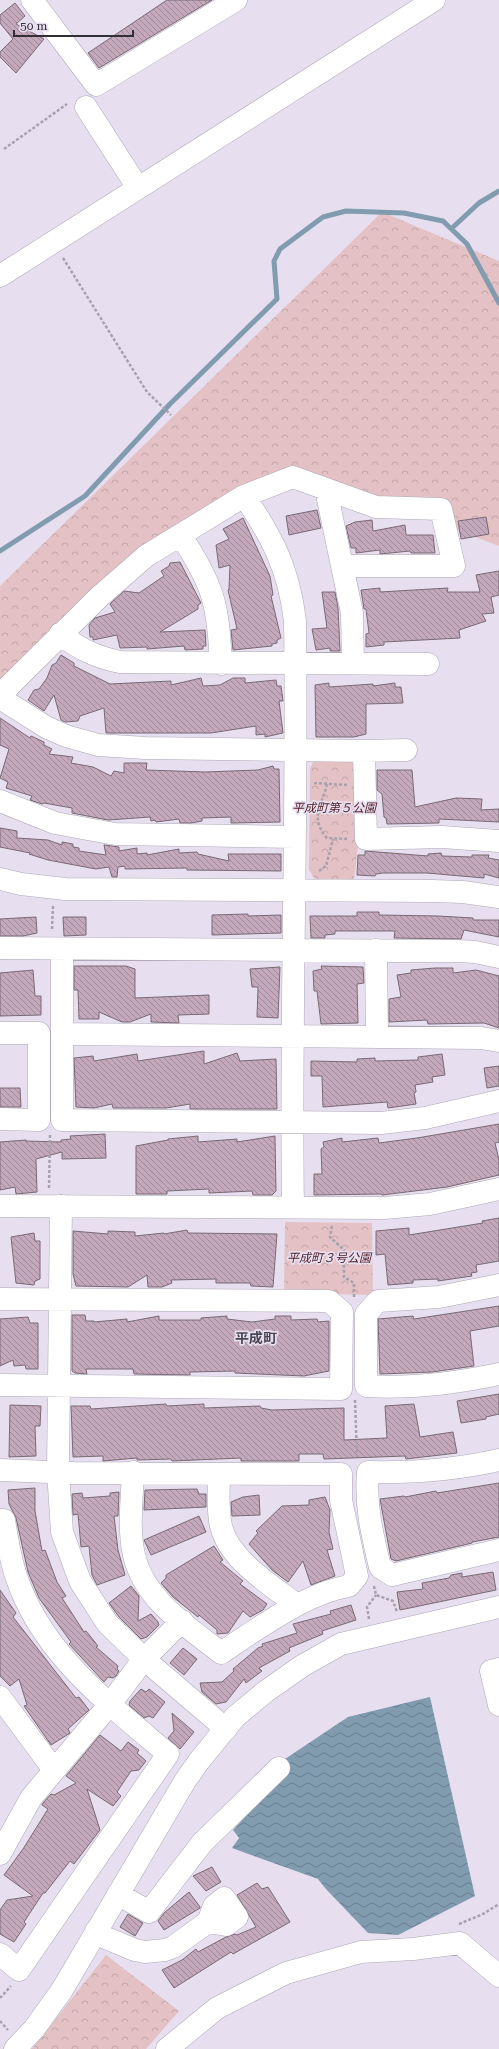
<svg xmlns="http://www.w3.org/2000/svg" width="499" height="2049" font-family="'Roboto Serif','Noto Sans JP',serif">
<defs>
<pattern id="forest-crowns" width="20" height="18" patternUnits="userSpaceOnUse"><rect width="20" height="18" fill="#e4c1c4"/><path d="M2 6a3 3 0 1 1 6 0M12 15a3 3 0 1 1 6 0" fill="none" stroke="#c4a6a9"/></pattern>
<pattern id="water-waves" width="16" height="10" patternUnits="userSpaceOnUse"><rect width="16" height="10" fill="#819baf"/><path d="M0 5q4-4 8 0t8 0" fill="none" stroke="#6a7f8f"/></pattern>
<pattern id="building-back-hatch" width="6" height="6" patternUnits="userSpaceOnUse"><rect width="6" height="6" fill="#c4a8bb"/><path d="M-1 5l2 2M0 0l6 6M5-1l2 2" fill="none" stroke="#a08999"/></pattern>
</defs>
<rect width="100%" height="100%" fill="#e7dff0"/>
<!-- forest -->
<path fill="url(#forest-crowns)" d="M382,212L499,261V546L291,467L244,485L0,683V586Z
M315,757H349L358,769V846L354,879L316,881L309,870L310,769Z
M285,1222L372,1223L373,1295L284,1293Z
M106,1955L179,2011L146,2049H32Z"/>
<!-- water -->
<path fill="url(#water-waves)" d="M430,1697L475,1896L398,1935L368,1933L325,1888L318,1879L232,1848L239,1838L233,1830L288,1771L279,1763L348,1717Z"/>
<g fill="none" stroke-linecap="round" stroke-linejoin="round">
<!-- stream -->
<path stroke="#819baf" stroke-width="5" d="M452,228L479,203L499,191
M0,551L85,496L170,404L277,299L274,261L280,249L323,217L346,211L404,213L443,221L467,244L499,303"/>
</g>
<!-- building -->
<path fill="url(#building-back-hatch)" stroke="#786a73" d="M167,0H212L99,68L88,53Z
M15,3L25,16L16,24L44,39L16,73L0,57V52L13,39L0,23V15Z
M317,510L321,528L289,535L286,516Z
M486,517L489,534L461,539L458,521Z
M243,518L270,576L273,595L271,596L281,638L277,640V643L272,644V646L233,650L231,630L237,629L228,590L229,589L230,565L219,568L216,545L229,539L223,529Z
M372,520L373,531L405,525L406,535H433L435,553H411L410,551L380,554V550L356,553V548H351L346,526L355,522Z
M180,562L201,603L198,605V609L160,632L205,630L206,646H203V649L185,650L184,646L147,649V647L120,648L117,635L93,640V637H90L89,625L95,618L115,612L110,604L124,591L139,593L164,576L161,571L169,566L170,563Z
M499,571V595L491,597L494,613L482,614L486,621L459,630L460,638L384,642V645L366,647V634L369,633L366,609H364L361,590L380,588V592L448,588L447,592H480L476,575Z
M322,592H335L338,608L340,651H330V648L316,650L312,629L327,628Z
M61,655L74,663V666L110,684L171,681V685L201,678L203,686L220,685L233,678H245V683L276,680L277,686H281L283,701H279L283,733L265,737V734L256,735V726L211,733H106L104,708L80,716L78,721L65,722L61,720L54,695L44,711L28,700L34,690L39,689L47,678L52,665L56,663Z
M329,683V687L373,684V686L395,683V687H401L403,703L366,704V734L354,737H316L315,685Z
M0,718L30,738L31,736L44,742V745L52,749L49,754L73,757L71,763L93,767L111,776L114,771L124,773V763H147L146,770L205,772L258,770L273,766L274,769H279L280,822L231,823V817L202,818V821L191,823H180L179,819L156,822L155,820L151,821L150,817L108,820L72,813V808L44,803L42,804L30,800L32,796L6,788L8,782L0,778L9,749L0,745Z
M377,770H412L415,807L456,798L482,799L481,810L499,809V822L439,819V823L387,824L386,818L384,817L382,794L377,790Z
M0,828L17,831V838L48,840L62,845V842L73,844V847L79,848V851L106,855L104,845L119,847V851L137,848V854L147,853V855L179,849V853L197,852L198,854L229,861L228,854H281V871L187,870V868L125,869V866L118,867L117,877H112L109,867L96,869L48,860L29,854L30,853L0,847Z
M365,851L428,856V854L441,853L442,856L472,857V855H489L488,858L499,860V878L484,874V878L427,873H383L376,874L375,876L357,875L358,855H365Z
M357,912H379V915L438,916L473,918V920H499V937L464,930L461,939L394,938L395,931H335V934L325,935V938H311L310,916H357Z
M248,914V916L281,915V933L212,935V915Z
M36,917L37,933L23,936H0V919Z
M63,917H86V935L64,936Z
M74,966H126L135,969V998L209,995V1014L178,1015L179,1023L151,1022V1014L130,1022H122L99,1012V1019H79L78,990H74Z
M321,966L363,967L364,983L357,984L358,1023L321,1024L317,991H314L313,971L322,969Z
M280,967L278,1018L257,1017L258,987H252L250,969Z
M435,968H453V973L476,970L499,976V1028L484,1023L428,1024L427,1020L389,1022V999L401,997L397,975L411,973V970Z
M33,970L35,996H41V1015L0,1016V973Z
M204,1051V1064L237,1053L240,1061L276,1059L277,1109H190V1104L166,1108H113L112,1104L94,1108L76,1107L74,1058L93,1056L94,1061L137,1054L138,1061Z
M442,1054L445,1075L432,1077L433,1082L415,1085L416,1092L414,1093L416,1104L388,1108L387,1102L323,1107L322,1076H311V1061L357,1062V1059L375,1058V1061L418,1060V1057Z
M499,1066V1086L487,1088L484,1068Z
M0,1088H20L21,1107H0Z
M499,1124V1142L495,1143L499,1160V1175L447,1187L382,1195L381,1194L314,1195V1174H322L321,1149L324,1147L323,1142L342,1138V1142L378,1138L379,1143L417,1138Z
M105,1134L106,1158L62,1159V1152L36,1159L37,1192L16,1194L15,1187L0,1190V1142L26,1140V1141L61,1142V1140L71,1139L70,1136Z
M198,1136V1142L237,1139V1142L275,1136L276,1191L272,1195H253L252,1191L209,1193V1189L167,1191V1194H136V1146L168,1140V1139Z
M499,1218V1261L476,1265L477,1272L471,1273L472,1276L438,1281V1279L413,1280V1283L388,1285L385,1254L376,1255V1231L409,1228V1235L483,1223L482,1221Z
M187,1230L188,1233L277,1234L273,1287L251,1286L250,1283H216V1279L171,1280L172,1283L162,1287H148L147,1275L128,1287L76,1286L73,1274V1231L108,1234V1231L135,1232V1236L164,1233V1234Z
M34,1233L35,1241H40V1279L35,1281L34,1285L16,1283L11,1237Z
M499,1306V1326L470,1331L474,1366L432,1372L380,1374L378,1319L413,1316L414,1319Z
M72,1315H85L86,1321H94V1322L127,1319V1322L159,1316V1320H201V1318L227,1316V1319L252,1322L275,1319V1316H291V1320L317,1319L318,1322L329,1321V1371L304,1376L235,1373V1371L190,1372V1375L134,1374L133,1369H86L87,1374L75,1373L72,1371Z
M28,1317L30,1323H38V1369H26L25,1365L14,1366L13,1360L0,1366V1319Z
M499,1394V1414L486,1417V1419L461,1423L457,1401Z
M166,1404L167,1406L204,1404V1408L260,1406L261,1408L272,1410L344,1408V1440L387,1438L385,1406L414,1404L420,1437L453,1432L457,1453L406,1459L405,1456L324,1459L323,1454H299V1461H241V1458L172,1461L171,1459L137,1460V1458L103,1461V1456L73,1457L71,1406H90L91,1409Z
M10,1405L41,1406L40,1426H35L36,1456L9,1457Z
M499,1483V1537L472,1542V1543L396,1561L391,1559L380,1499L404,1496L405,1497L436,1491L437,1493Z
M35,1488V1511L42,1551L45,1550L57,1582L66,1596L62,1598L84,1632L86,1631L98,1646L96,1647L118,1666L117,1669L119,1671L116,1676L113,1678L108,1677L104,1682L69,1644L71,1642L39,1598L28,1572L16,1518L9,1504L8,1490Z
M197,1489L199,1494H206V1507L144,1510L145,1490Z
M119,1492L118,1516H114L118,1550L125,1575L97,1585L92,1575L89,1546L81,1547L78,1514L73,1515L72,1494L82,1493L83,1498L110,1496V1493Z
M259,1495L260,1515L232,1516L231,1502L243,1497Z
M325,1497L330,1510L329,1532L333,1549L327,1550L335,1576L311,1585L303,1561L288,1582L272,1570L249,1544L258,1533L256,1531L282,1506L309,1505V1500Z
M199,1516L206,1532L151,1555L144,1540Z
M214,1546L223,1560L220,1562L243,1581L240,1584L267,1604L263,1610L250,1617L243,1611L228,1633L217,1634V1630L199,1615L198,1617L173,1597L161,1583L166,1578V1575Z
M493,1572L496,1590L400,1610L397,1592L423,1589L422,1583L449,1578L451,1575L462,1573V1577Z
M131,1586L139,1596L138,1621L151,1614L158,1622L159,1625L147,1637L141,1639L119,1617L109,1603Z
M0,1590L16,1613L13,1617L76,1698L79,1697L89,1710L68,1729L70,1733L51,1745L24,1706L27,1705L19,1679L10,1686L0,1676Z
M351,1605L356,1620L322,1631L323,1634L289,1648L290,1651L259,1668L262,1671L246,1683L244,1679L226,1702L216,1704L202,1692L200,1683L222,1682L234,1671L233,1669L258,1648L263,1646L262,1644L297,1633L293,1624L331,1614L330,1611Z
M183,1648L197,1659L184,1675L170,1663Z
M141,1689L146,1692L149,1689L165,1702L153,1718L149,1716L144,1718L129,1705L130,1701Z
M172,1713L194,1732L180,1749L168,1738L174,1731Z
M100,1735L121,1751L128,1742L139,1750L137,1753L146,1761L139,1770L131,1771L117,1792L121,1796L113,1806L87,1789L100,1830L74,1864L70,1861L45,1893H43L24,1922L26,1924L14,1942L0,1934V1910L7,1900L33,1896L4,1875L23,1849L48,1809L42,1805L43,1803L51,1794L54,1795L76,1783L66,1776Z
M212,1867L221,1882L206,1891L193,1876Z
M257,1883L262,1889L268,1887L290,1922L233,1954L231,1952L174,1988L162,1970L182,1960L196,1949L198,1952L226,1937L235,1934L237,1935L256,1927L237,1895Z
M189,1892L200,1907V1908L164,1930L158,1921L164,1913Z
M128,1914L143,1923L135,1936L120,1927Z"/>
<g fill="none" stroke-linecap="round" stroke-linejoin="round">
<!-- minor casing -->
<g stroke="#ada6b5" stroke-width="23">
<path id="minor" d="M32,0L96,85L236,0
M86,107L138,188
M0,276L434,0
M326,490L352,613L353,663
M244,496C273,538 289,570 295,621C298,816 290,1012 293,1207
M181,536C214,586 218,604 221,664
M60,634C79,649 96,657 120,662L428,664
M0,695L99,597L146,556L244,496L293,477L376,507L441,509L454,566H342
M0,698L46,727L66,736L98,745L145,748L364,751L366,839L442,837L499,841
M364,751L406,750
M0,801L55,823L115,834L295,837
M0,879L21,884L65,889L432,891L463,892L499,897
M0,948L458,951L475,952L499,957
M62,949V1120L381,1123L425,1118L499,1101
M376,950L377,1037
M0,1033H39V1120L0,1119
M63,1034L481,1038L499,1041
M0,1206L384,1208L430,1204L499,1189
M61,1206L58,1471L62,1532L80,1581L107,1623L144,1659L226,1729
M499,1285L439,1297L378,1301L366,1314V1386C410,1389 456,1383 499,1374
M0,1299L329,1301L342,1312L341,1389L0,1385
M499,1460C455,1470 413,1473 368,1472C365,1505 372,1534 380,1567L392,1575L499,1550
M0,1470L74,1473L341,1474V1500L357,1576L349,1586C306,1593 257,1629 221,1653C187,1626 144,1600 134,1555C128,1529 132,1499 133,1472
M219,1474C219,1491 217,1509 221,1526C229,1560 271,1585 297,1605
M0,1520H4C7,1539 10,1558 16,1576C42,1654 108,1703 168,1754L19,1970L0,1954
M499,1669L491,1671L499,1705
M0,1697L54,1770
M0,1854L31,1798L110,1704L144,1659L182,1621
M118,1894L149,1912L202,1843L279,1768
M96,1931L106,1938L135,1950L145,1952L165,1950L173,1947L208,1922L214,1906L224,1898L237,1917L226,1925L208,1922
M15,2049L34,2029L62,1990L185,1781L199,1761L235,1717L265,1692L302,1666L341,1644L499,1607
M167,2049L217,2008L286,1973L361,1952L413,1949L460,1943L499,1976"/>
</g>
<!-- path -->
<path stroke="#a7a1ae" stroke-width="2.5" stroke-dasharray="3 2" stroke-linecap="butt" d="M4,149L67,104
M63,258L147,392L171,415
M314,783L347,785
M327,784C322,806 309,817 327,838L347,839
M319,871L326,866L333,839
M52,929L53,906
M49,1188L50,1135
M332,1226L330,1237L344,1250V1277L354,1283V1298
M355,1400L357,1457
M374,1586L376,1595L393,1601L397,1612
M369,1619L367,1607L376,1595
M459,1924L483,1914L499,1904
M0,1998L11,1986
M0,2021L8,2030"/>
<!-- minor -->
<use href="#minor" stroke="#fff" stroke-width="22"/>
</g>
<g text-anchor="middle" stroke-width="3.5" stroke-linejoin="round" paint-order="stroke">
<!-- park labels -->
<g font-size="12" font-style="italic" fill="#512229" stroke="#e7dff0">
<text x="334" y="812">平成町第５公園</text>
<text x="329" y="1262">平成町３号公園</text>
</g>
<!-- quarter labels -->
<g font-size="14" font-weight="bold" fill="#4c4653" stroke="#e7dff0">
<text x="256" y="1343">平成町</text>
</g>
</g>
<!-- scale -->
<path d="M14 30v6h119v-6" fill="none" stroke="#312e34" stroke-width="2"/>
<text x="20" y="30" font-size="12" fill="#312e34" stroke="#e7dff0" stroke-width="3" paint-order="stroke">50 m</text>
</svg>
